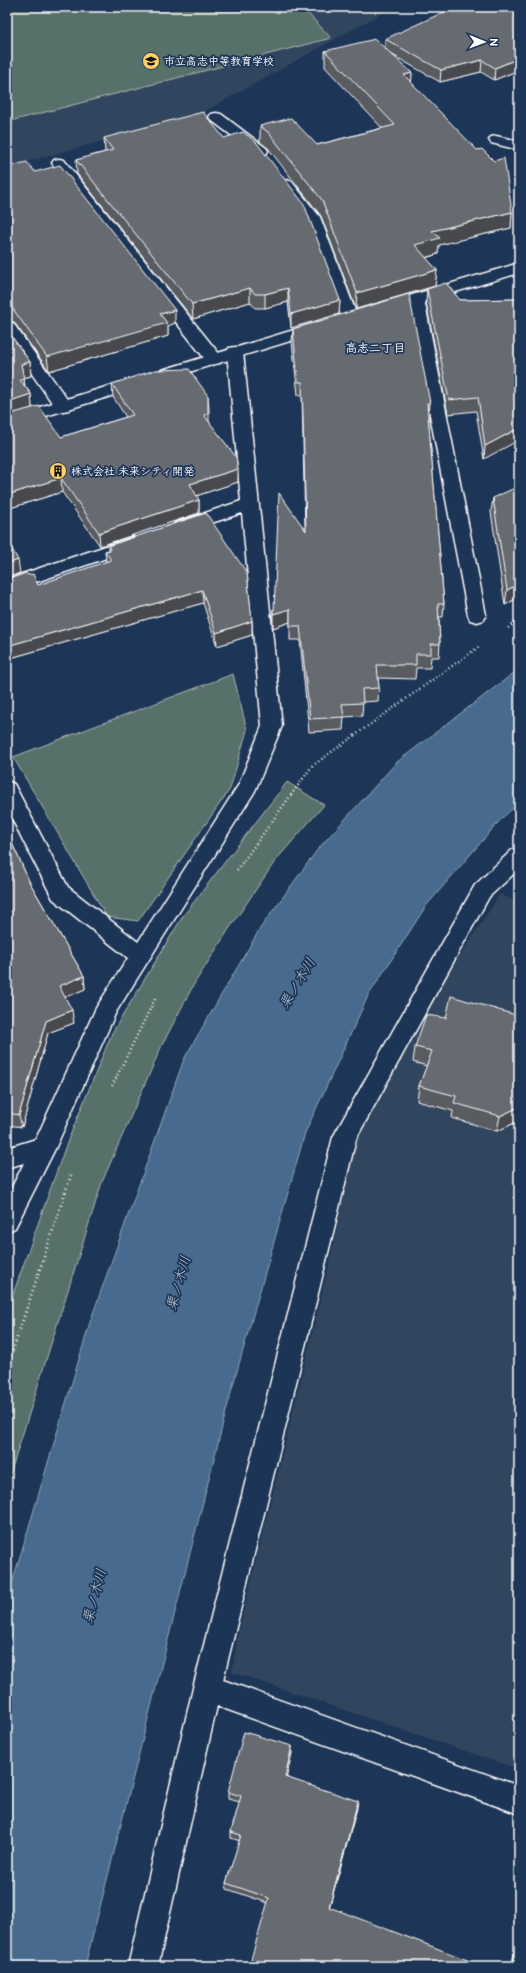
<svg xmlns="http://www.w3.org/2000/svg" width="526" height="1973" font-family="'Balsamiq Sans','Klee One',sans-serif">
<rect width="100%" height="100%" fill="#1d3557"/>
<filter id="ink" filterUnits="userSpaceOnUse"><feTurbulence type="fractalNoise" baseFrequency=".025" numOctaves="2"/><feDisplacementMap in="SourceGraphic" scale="8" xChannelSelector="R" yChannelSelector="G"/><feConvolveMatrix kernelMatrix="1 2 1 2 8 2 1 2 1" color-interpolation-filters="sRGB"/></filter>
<g filter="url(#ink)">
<!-- built -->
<path fill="#33455f" d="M7,7H393L198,115L7,167Z
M500,894L519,904V1769L232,1672L238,1634L329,1265L354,1147L432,999Z"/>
<!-- green -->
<path fill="#596f6a" stroke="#acb7b4" d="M7,7H302L331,38L7,122Z
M233,674L247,730L230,789L138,921L107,917L13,757Z
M287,782L324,805L276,860L229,929L194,984L162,1045L102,1182L7,1484V1311L65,1148L112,1033L183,916Z"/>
<!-- water -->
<path fill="#466b8e" stroke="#90a6bb" d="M519,669V803L502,818L426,906L368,996L305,1133L231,1392L85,1966H7V1600L91,1319L184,1059L261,927L318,849L397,762Z"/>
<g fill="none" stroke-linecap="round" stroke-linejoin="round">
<!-- minor casing -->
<g stroke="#fff" stroke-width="3">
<path id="minor" d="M216,113L221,114L266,148L268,151L266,154H256L211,120L209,117L211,114Z
M496,136L519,141V150L491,143L489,140L491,137Z
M59,159L64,160L220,355L222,359L220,363L214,364L208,363L54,166L52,163L54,160Z
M287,180L292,182L320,217L358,318L356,321L350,323L344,321L342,318L305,218L279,185L282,182Z
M416,294L422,296L424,299L486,615L484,620L477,622L470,620L468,615L408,299L410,296Z
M7,321L13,323L69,402L72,406L69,410L63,411L57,410L7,338Z
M235,347L241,348L243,352L282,726L255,791L116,1012L56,1147L15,1228L7,1232V1197L24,1163L7,1168V1148L36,1139L96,1008L128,958L53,899L7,809V781L14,784L68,887L138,942L239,784L262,726L242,513L181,533L175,531L172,527L175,523L241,501L227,352L229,348Z
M133,537L139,539L142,543L139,547L7,592V579Z
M519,848V869L489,897L356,1139L223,1680L519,1786V1814L217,1706L158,1966H128L193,1688L333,1137L475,885L512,850Z"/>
</g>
<!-- tertiary casing -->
<g stroke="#fff" stroke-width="3">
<path id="tertiary" d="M519,263V273L382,314L376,312L374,309L376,306Z
M320,322L326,324L328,327L326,330L7,428V417Z"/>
</g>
<!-- path-far1 -->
<path stroke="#fff" stroke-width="2.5" stroke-dasharray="1 3" stroke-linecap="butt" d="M508,628L519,620
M514,824L519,819
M237,870L312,766L480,646
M112,1086L155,999"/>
<!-- path -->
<path stroke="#fff" stroke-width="3" stroke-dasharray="1 3.5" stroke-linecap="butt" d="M7,1368L71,1175"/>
<!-- minor -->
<use href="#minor" fill="#1d3557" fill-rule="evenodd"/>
<!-- tertiary -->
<use href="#tertiary" fill="#1d3557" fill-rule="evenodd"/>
</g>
<!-- wall -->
<path fill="#585b61" stroke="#fff" d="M519,7V70L494,80L481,72L440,82L391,54L412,73L411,83L512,212L511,228L439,245L438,254L426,258L437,270L435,286L356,309L321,216L268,148L260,142V126L317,145L382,128L325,67V51L385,49V39Z
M104,138L340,300L339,314L291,328L288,302L265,308H255L250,302L193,319L77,174L76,160L105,152Z
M7,167L35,172L175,323L168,326V336L49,371L14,322L7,320Z
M427,289L460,300L519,299L484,459L476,411L448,414L426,302Z
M293,329L430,403L429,416H428L444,604L443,617H439L440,644L439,657H431L430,668H416L415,679L378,678L379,688L378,701L363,702L362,716L344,717L343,730L309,732L300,640H290V622L273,628V609L274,610L305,530L302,395H298L292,342Z
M7,330L30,362L31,376L24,378L25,386L31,394L32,408L61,437L126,417L113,397L112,384L209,421L238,482L196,496L199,500V513L100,546L62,492L7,509Z
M493,498L519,597L505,605L491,512Z
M206,513L252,621V635L217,646L203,603L7,659V580L28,575L38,585L106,562L105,551L109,550L108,546Z
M7,832L30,883L84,976L85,989L65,997L74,1023L48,1033L22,1127L7,1125Z
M519,1016V1121L497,1131L452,1118L453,1111L417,1101L419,1086L427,1066L413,1062L415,1047L446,1018Z
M292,1753L286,1777L357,1808L329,1907L268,1903L227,1889L226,1883L240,1841L231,1838V1832L240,1802L228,1799V1792Z
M519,1939V1966H511L517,1942Z"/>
<!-- shaded-wall -->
<path fill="#474a4f" stroke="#fff" d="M519,58V70L494,80L495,68Z
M482,60L481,72L440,82L441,70Z
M412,73L411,89L404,75Z
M512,212L511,228L439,245L438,254L414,261L415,245L432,231Z
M437,270L435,286L356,309L357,293Z
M250,288V302L193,319L192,304Z
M288,288V302L265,308V294Z
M340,300L339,314L291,328V314Z
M175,310V323L168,326V336L49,371L47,357L160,314Z
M30,362L31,376L23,378L21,364Z
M24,379L25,392L20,380Z
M31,394L32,408L7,416V402Z
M208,396L209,409V427L204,415Z
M519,428V440L484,459L485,446Z
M238,469V482L190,498V484Z
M61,478L62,492L7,509V495Z
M199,500V513L100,546L99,533Z
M18,560L20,573L7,578V564Z
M519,584V597L505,605L507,590Z
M202,590L203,603L7,659V646Z
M290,609V622L273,628V614Z
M252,621V635L217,646L216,633Z
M84,976L85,989L61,999L59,986Z
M72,1010L74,1023L48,1033L22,1127L19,1115L46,1021Z
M519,1107V1121L497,1131L500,1116Z
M292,1746V1753L285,1784V1777Z
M358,1801L357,1808L328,1912L329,1907Z"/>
<!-- building -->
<path fill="#666a71" stroke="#fff" d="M455,7H519V58L495,68L482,60L441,70L385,39Z
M375,39L412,73L404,75L477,150L482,149L494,161L504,158L512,212L432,231L440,238L415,245L437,270L357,293L322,200L268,132L260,126L291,118L317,145L395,125L325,51Z
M203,112L224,138L243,132L256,142L304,204L340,300L291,314L288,288L265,294H255L250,288L192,304L76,160L113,150L104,138Z
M27,162L35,172L60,165L175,310L160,314L167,323L47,357L13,309L7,307V167Z
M446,283L460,300L519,299V428L485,446L478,397L449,400L427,289Z
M409,294L430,403H427L444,604H438L440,644H431V654H416V665H377L379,688L362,689L363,703L342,704L344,717L310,719L300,626H290V609L273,614V609L274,610L279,493L306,531L302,382H298L293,329Z
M7,330L30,362L21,364L24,379L20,380L31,394L7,402Z
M189,369L208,396V413L204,415L236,457L238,469L190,484L199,500L99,533L61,478L7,495V415L39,406L61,437L133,415L112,384L155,370Z
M519,486V584L507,590L493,498Z
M206,513L247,573L252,621L216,633L202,590L7,646V580L26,573L28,575L33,574L38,585L111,560L105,551L111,550L108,546Z
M7,540L18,560L7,564Z
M7,832L30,883L84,976L59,986L72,1010L46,1021L19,1115L7,1113Z
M451,996L519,1016V1107L500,1116L454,1103L456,1096L419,1086L432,1051L415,1047L426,1015L446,1018Z
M244,1732L292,1746L285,1777L358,1801L329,1907L483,1966H249L269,1898L226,1883L241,1835L231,1832L241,1796L228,1792Z
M519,1943V1966H513Z"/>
</g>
<!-- icons -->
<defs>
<g id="school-disc" transform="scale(0.9)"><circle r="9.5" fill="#ffd166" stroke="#1d3557"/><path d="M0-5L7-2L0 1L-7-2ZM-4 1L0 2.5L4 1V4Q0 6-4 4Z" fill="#111"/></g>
<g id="building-disc" transform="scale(0.9)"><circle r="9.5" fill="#ffd166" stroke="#1d3557"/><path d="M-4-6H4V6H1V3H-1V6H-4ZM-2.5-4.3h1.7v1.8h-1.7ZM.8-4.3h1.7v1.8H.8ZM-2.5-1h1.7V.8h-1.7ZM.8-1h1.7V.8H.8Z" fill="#111"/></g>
</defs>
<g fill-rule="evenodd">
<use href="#school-disc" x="151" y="61"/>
<use href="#building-disc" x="58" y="471"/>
</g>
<g text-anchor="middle" stroke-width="3.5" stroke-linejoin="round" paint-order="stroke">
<!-- far-poi labels -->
<g font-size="11" font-weight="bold" fill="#fff" stroke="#1d3557" text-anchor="start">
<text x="164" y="65">市立高志中等教育学校</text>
<text x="71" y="475">株式会社 未来シティ開発</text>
</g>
<!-- far-neighbourhood labels -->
<g font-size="12" font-weight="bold" fill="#fff" stroke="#1d3557">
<text x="375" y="352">高志二丁目</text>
</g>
<!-- water labels -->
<g font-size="14" font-style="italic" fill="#b5c4d2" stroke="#1d3557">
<text transform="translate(297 983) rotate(-59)" y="5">栗ノ木川</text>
<text transform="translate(178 1283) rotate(-74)" y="5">栗ノ木川</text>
<text transform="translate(94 1596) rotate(-75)" y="5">栗ノ木川</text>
</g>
</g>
<!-- margin -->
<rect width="526" height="1973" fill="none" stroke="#1d3557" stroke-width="24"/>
<rect x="12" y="12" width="502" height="1949" fill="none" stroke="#fff" stroke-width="1.5" filter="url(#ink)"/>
<!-- north arrow -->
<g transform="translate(484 42) rotate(91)" stroke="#1d3557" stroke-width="3" paint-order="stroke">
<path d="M0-3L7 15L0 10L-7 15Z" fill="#ffffff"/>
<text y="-6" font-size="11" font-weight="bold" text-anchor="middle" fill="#ffffff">N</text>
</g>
</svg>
